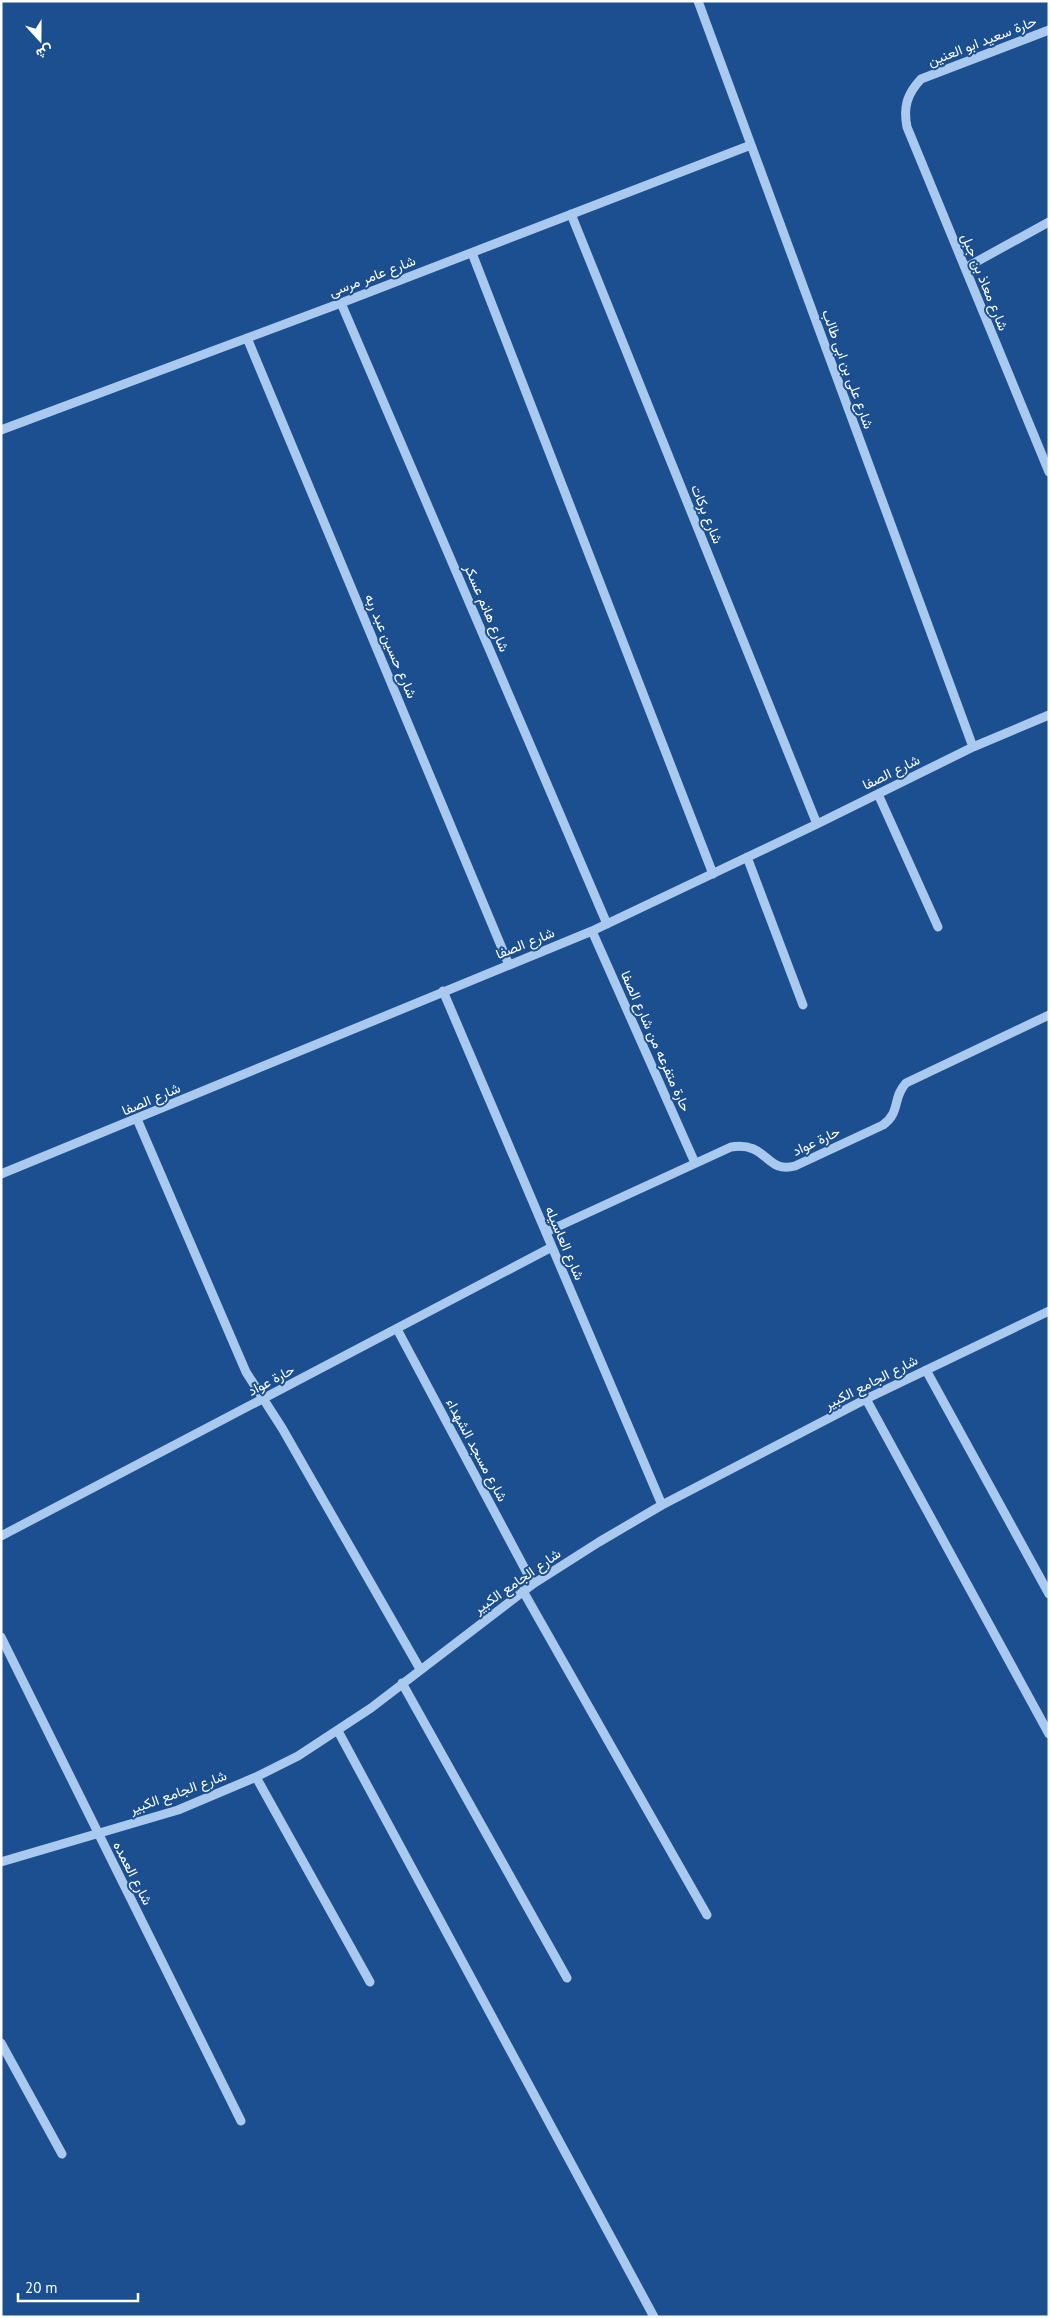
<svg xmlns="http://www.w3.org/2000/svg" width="1050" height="2318" font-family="'PT Sans',Vazirmatn,sans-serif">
<rect width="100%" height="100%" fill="#1b4f8f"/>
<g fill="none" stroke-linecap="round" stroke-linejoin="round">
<!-- minor -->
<path stroke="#a9c9ee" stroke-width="9" d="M698,1L973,747
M1049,30L921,79C907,94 903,107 907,127L1049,472
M571,214L817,824
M472,253L713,874
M965,268L1049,222
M341,303L607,924
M247,338L509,965
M1,430L341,303L751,145
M878,794L938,927
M747,857L803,1005
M592,931L695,1163
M443,991L662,1505
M137,1119L246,1372L282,1428L420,1669
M1,1174L592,931L817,824L973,747L1049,715
M546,1232L731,1147C768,1141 765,1174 795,1166L883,1125C901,1112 892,1098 906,1083L1049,1015
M397,1329L533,1584
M926,1370L1049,1594
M866,1399L1049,1734
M1,1536L552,1247
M523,1591L707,1915
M1,1637L241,2121
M402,1683L567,1978
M338,1731L654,2317
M256,1777L370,1982
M1,1862L178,1810L256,1777L298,1756L371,1708L533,1584L599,1542L662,1505L866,1399L1049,1311
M1,2043L62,2154"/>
</g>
<g text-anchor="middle" stroke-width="4" stroke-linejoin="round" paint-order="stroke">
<!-- street labels -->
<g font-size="14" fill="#fff" stroke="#1b4f8f">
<text transform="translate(982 41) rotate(-21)" y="5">حارة سعيد ابو العنين</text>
<text transform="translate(372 276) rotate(-21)" y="5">شارع عامر مرسى</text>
<text transform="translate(985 282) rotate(68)" y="5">شارع معاذ بن جبل</text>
<text transform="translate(848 369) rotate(70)" y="5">شارع على بن ابى طالب</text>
<text transform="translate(707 514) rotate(68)" y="5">شارع بركات</text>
<text transform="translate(487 608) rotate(67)" y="5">شارع هانم عسكر</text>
<text transform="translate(391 646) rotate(67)" y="5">شارع حسين عبد ربه</text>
<text transform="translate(891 772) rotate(-26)" y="5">شارع الصفا</text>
<text transform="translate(525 943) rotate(-22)" y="5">شارع الصفا</text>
<text transform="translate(656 1041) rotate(66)" y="5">حارة متفرعه من شارع الصفا</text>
<text transform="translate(151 1099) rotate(-23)" y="5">شارع الصفا</text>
<text transform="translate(816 1141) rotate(-25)" y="5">حارة عواد</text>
<text transform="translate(565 1243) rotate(67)" y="5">شارع العاسيله</text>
<text transform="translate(271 1380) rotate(-28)" y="5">حارة عواد</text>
<text transform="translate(871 1382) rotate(-27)" y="5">شارع الجامع الكبير</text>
<text transform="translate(477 1450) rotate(62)" y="5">شارع مسجد الشهداء</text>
<text transform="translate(517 1581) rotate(-35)" y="5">شارع الجامع الكبير</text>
<text transform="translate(178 1792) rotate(-20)" y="5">شارع الجامع الكبير</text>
<text transform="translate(133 1873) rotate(63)" y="5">شارع العمده</text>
</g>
</g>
<!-- border -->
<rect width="1050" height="2318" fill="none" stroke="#ffffff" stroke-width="5"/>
<!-- north arrow -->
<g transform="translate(40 40) rotate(159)" stroke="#1b4f8f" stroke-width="4" paint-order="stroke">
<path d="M0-4L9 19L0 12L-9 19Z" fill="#ffffff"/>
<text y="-8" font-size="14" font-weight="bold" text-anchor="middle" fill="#ffffff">ش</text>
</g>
<!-- scale -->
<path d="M18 2293v8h120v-8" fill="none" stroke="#ffffff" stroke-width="2.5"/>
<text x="25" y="2293" font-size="15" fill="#ffffff" stroke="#1b4f8f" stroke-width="4" paint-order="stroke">20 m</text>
</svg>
